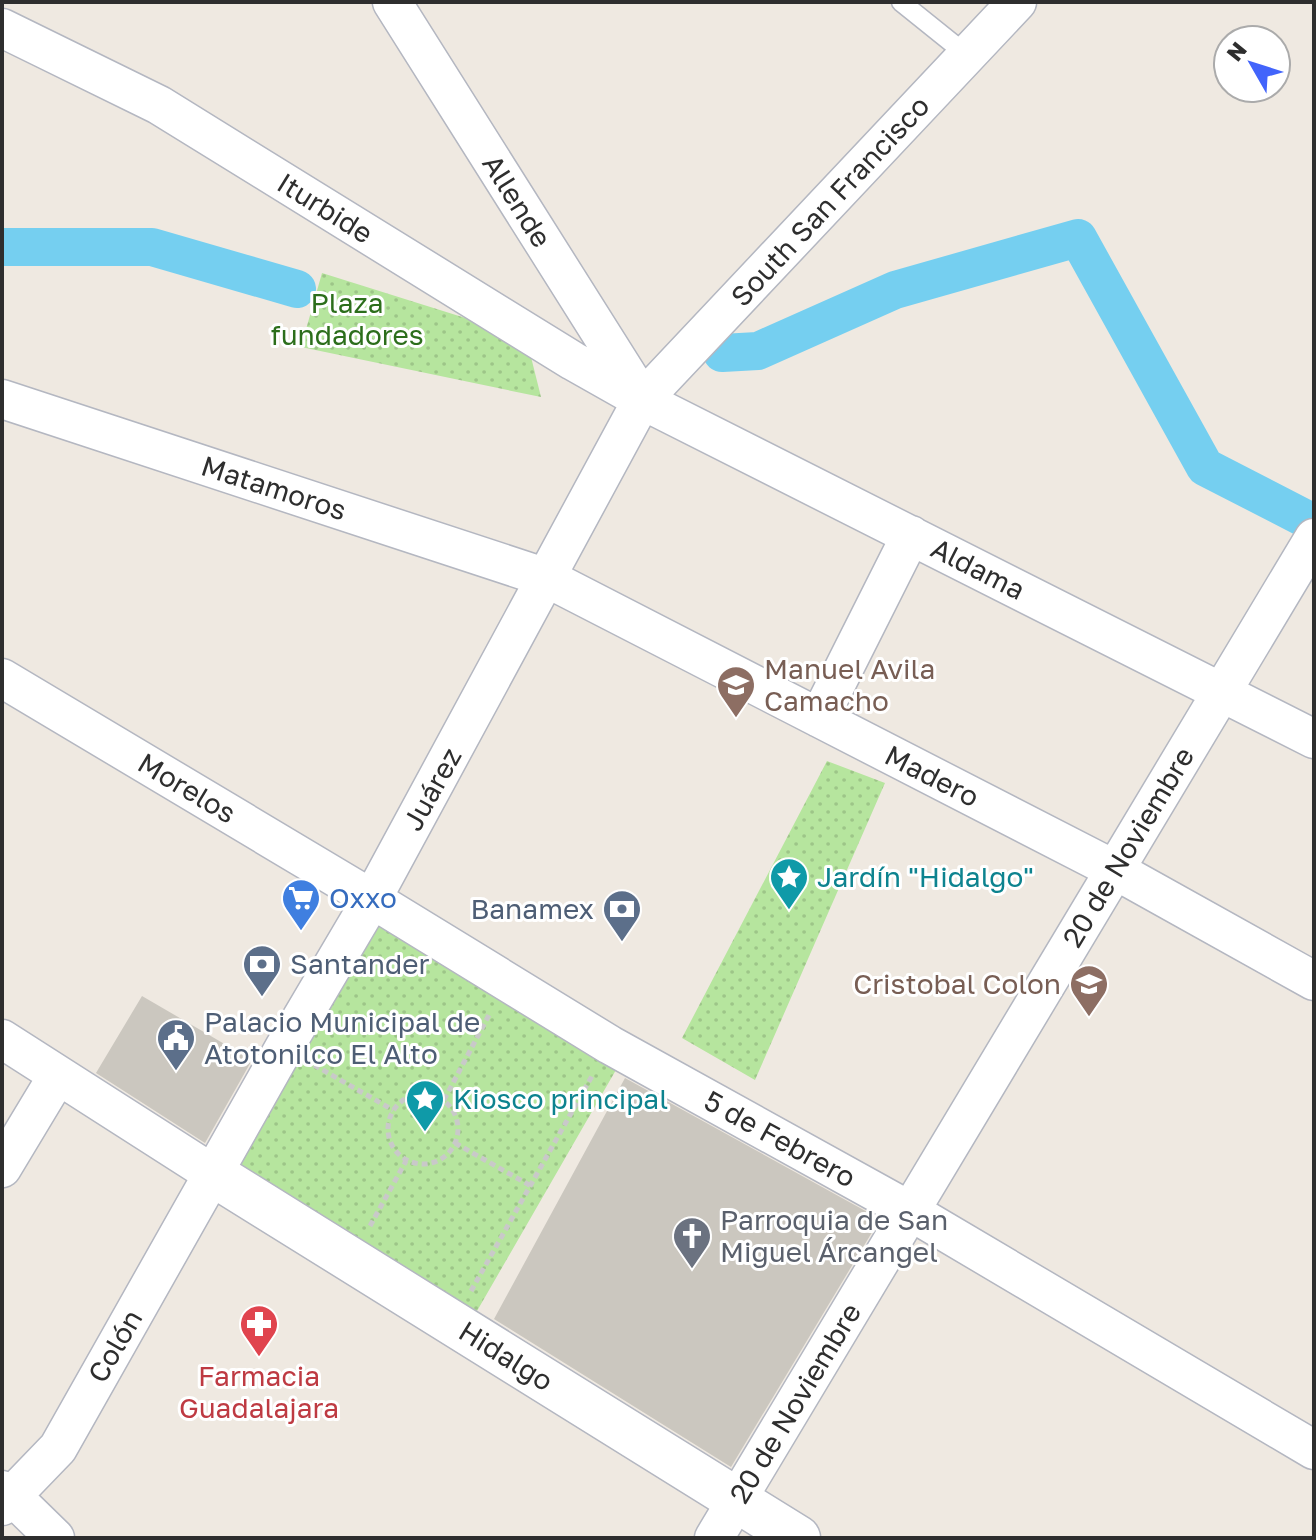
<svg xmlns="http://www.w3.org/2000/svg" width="1316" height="1540" font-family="'Golos Text',sans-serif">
<defs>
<pattern id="park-dots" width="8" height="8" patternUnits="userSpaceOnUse" patternTransform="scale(2)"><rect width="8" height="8" fill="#b6e59e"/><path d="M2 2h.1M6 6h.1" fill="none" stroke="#9dc588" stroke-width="1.8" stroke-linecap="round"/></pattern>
</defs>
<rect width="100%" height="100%" fill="#efe9e1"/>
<!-- park -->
<path fill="url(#park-dots)" d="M322,273L526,337L541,397L301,347Z
M827,761L885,783L755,1080L682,1038Z
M382,916L624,1056L477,1311L233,1171Z"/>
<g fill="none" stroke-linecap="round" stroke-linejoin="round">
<!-- canal -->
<path stroke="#75cff0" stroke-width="38" d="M2,247H152L297,289
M722,353L758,351L895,290L1078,238L1205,467L1314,523"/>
</g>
<!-- building -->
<path fill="#cbc7bf" d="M142,996L252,1060L205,1143L96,1073Z
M625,1078L880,1219L731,1467L494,1319Z"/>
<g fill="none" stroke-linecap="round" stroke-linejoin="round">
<!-- lane casing -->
<g stroke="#b4b7c1" stroke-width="21">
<path id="lane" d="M901,2L967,55"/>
</g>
<!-- street casing -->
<g stroke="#b4b7c1" stroke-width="41">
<path id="street" d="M392,2L641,397
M2,28L159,105L573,361L642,400L1314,739
M2,399L547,578L1115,870L1314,981
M2,678L372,899L610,1045L910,1211L1314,1450
M819,718L911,535
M2,1039L213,1174
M2,1168L58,1075
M2,1490L12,1496L55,1538
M2,1506L58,1448L284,1048L372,899L642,400L1017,2
M714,1538L1314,538"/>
</g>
<!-- secondary casing -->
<g stroke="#b4b7c1" stroke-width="47">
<path id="secondary" d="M213,1174L798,1538"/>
</g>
<!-- path -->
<path stroke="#c9c9c9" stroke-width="5" stroke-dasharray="6 4" stroke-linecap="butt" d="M314,1065L393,1110
M388 1129a35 35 0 1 1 70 0a35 35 0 1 1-70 0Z
M444,1100L490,1013
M455,1143L531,1186
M370,1226L406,1161
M471,1291L592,1076"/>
<!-- lane -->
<use href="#lane" stroke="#fff" stroke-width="18"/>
<!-- street -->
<use href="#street" stroke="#fff" stroke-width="38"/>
<!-- secondary -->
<use href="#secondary" stroke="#fff" stroke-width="44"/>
</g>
<!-- icons -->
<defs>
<g id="school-pin" transform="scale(2)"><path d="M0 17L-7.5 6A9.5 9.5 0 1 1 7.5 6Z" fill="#8d6e63" stroke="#fff"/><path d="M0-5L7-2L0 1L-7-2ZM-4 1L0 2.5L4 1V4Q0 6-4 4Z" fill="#fff"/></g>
<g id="sight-pin" transform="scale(2)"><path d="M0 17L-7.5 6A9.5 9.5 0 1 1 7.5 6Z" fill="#0f9aa8" stroke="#fff"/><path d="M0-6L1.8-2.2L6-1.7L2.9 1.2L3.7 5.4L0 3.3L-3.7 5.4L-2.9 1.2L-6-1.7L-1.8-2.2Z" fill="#fff"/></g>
<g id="supermarket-pin" transform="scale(2)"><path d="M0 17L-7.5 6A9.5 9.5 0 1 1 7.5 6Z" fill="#3f7fe0" stroke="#fff"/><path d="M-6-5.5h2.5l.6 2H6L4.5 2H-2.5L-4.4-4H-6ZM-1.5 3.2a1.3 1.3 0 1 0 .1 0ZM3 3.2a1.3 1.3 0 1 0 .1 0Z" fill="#fff"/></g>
<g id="bank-pin" transform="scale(2)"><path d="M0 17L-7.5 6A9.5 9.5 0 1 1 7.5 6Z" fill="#5c6f8a" stroke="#fff"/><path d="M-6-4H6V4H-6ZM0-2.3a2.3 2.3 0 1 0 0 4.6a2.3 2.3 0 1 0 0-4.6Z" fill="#fff"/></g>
<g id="civic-pin" transform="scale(2)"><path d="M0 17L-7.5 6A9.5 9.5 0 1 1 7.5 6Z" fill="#5c6f8a" stroke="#fff"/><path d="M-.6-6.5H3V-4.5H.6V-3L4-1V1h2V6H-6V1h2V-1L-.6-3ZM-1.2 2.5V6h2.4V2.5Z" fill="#fff"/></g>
<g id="church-pin" transform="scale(2)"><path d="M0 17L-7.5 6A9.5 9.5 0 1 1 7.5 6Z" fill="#6b7280" stroke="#fff"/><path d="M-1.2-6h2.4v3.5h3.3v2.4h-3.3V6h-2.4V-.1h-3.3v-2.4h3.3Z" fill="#fff"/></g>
<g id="pharmacy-pin" transform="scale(2)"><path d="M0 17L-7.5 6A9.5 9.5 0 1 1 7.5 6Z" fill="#e0444e" stroke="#fff"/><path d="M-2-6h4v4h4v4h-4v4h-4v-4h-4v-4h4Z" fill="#fff"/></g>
</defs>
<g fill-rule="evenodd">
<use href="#school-pin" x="736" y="685"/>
<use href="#sight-pin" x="789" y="877"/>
<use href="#supermarket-pin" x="301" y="898"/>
<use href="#bank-pin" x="622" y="909"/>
<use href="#bank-pin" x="262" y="964"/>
<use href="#school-pin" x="1089" y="984"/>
<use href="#civic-pin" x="176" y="1038"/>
<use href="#sight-pin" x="425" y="1099"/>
<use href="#church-pin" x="692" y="1236"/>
<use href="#pharmacy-pin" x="259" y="1324"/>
</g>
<g text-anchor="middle" stroke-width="6" stroke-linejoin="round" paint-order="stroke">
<!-- street labels -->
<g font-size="28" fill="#2e2e2e" stroke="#fff">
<text transform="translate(517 201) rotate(58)" y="10">Allende</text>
<text transform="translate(830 201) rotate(-47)" y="10">South San Francisco</text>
<text transform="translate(325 208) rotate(32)" y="10">Iturbide</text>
<text transform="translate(274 488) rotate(18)" y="10">Matamoros</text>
<text transform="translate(978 569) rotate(27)" y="10">Aldama</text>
<text transform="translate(932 776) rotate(27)" y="10">Madero</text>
<text transform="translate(187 788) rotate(31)" y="10">Morelos</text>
<text transform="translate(432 789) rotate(-61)" y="10">Juárez</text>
<text transform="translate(1128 847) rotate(-59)" y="10">20 de Noviembre</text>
<text transform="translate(780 1139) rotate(29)" y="10">5 de Febrero</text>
<text transform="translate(115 1346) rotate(-60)" y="10">Colón</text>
<text transform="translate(506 1356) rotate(32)" y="10">Hidalgo</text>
<text transform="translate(795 1403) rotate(-59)" y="10">20 de Noviembre</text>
</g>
<!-- park labels -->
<g font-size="28" fill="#2c6e1b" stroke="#fff">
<text x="347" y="313">Plaza<tspan x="347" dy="32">fundadores</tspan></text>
</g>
<!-- education labels -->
<g font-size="28" fill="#785e54" stroke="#fff" text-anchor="start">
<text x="764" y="679">Manuel Avila<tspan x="764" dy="32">Camacho</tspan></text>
<text x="1061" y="994" text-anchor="end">Cristobal Colon</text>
</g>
<!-- culture labels -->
<g font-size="28" fill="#0d838f" stroke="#fff" text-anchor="start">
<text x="817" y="887">Jardín "Hidalgo"</text>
<text x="453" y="1109">Kiosco principal</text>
</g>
<!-- shop labels -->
<g font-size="28" fill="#366cbe" stroke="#fff" text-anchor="start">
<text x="329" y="908">Oxxo</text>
</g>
<!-- service labels -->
<g font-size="28" fill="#4e5e75" stroke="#fff" text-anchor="start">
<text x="594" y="919" text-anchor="end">Banamex</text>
<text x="290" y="974">Santander</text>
<text x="204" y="1032">Palacio Municipal de<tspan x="204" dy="32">Atotonilco El Alto</tspan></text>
</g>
<!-- worship labels -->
<g font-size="28" fill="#5b616d" stroke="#fff" text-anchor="start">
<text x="720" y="1230">Parroquia de San<tspan x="720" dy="32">Miguel Árcangel</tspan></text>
</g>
<!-- health labels -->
<g font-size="28" fill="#be3a42" stroke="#fff">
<text x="259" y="1386">Farmacia<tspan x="259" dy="32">Guadalajara</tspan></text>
</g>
</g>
<!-- border -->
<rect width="1316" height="1540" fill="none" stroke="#2e2e2e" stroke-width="8"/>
<!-- north arrow -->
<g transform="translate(1252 64) rotate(309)"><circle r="38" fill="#ffffff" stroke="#ababab" stroke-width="2"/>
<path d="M0-6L14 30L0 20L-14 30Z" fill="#4264fb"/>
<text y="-12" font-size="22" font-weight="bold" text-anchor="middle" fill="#2e2e2e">N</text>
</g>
</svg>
